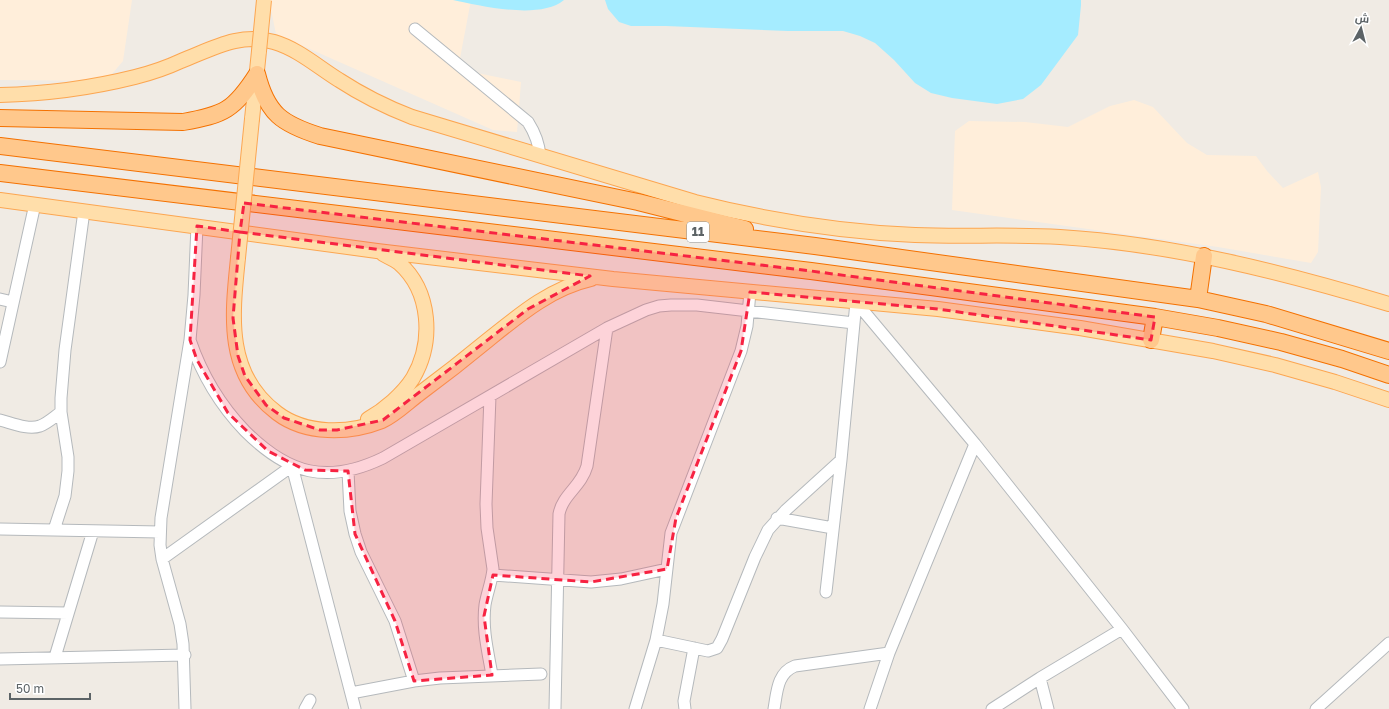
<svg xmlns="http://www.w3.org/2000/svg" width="1389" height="709" font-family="'Golos Text',Cairo,sans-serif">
<rect width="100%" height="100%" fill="#f0ebe4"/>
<!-- commercial -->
<path fill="#ffeeda" d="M0,0H132L123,61L106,81L0,80Z
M269,0H471L458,69L521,82L517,132L493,130L276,34Z
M1134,100L1153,107L1187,143L1207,155L1256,156L1267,171L1283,188L1318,172L1321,187L1318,252L1311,263L1218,247L952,210L955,131L969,121L1025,122L1068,127L1110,106Z"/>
<!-- water -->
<path fill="#a5ecff" d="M453,0H564C540,20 481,6 453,0Z
M605,0H1081V5L1078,35L1041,85L1023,99L997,104L952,98L931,93L915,83L894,60L875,43L860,36L843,31H788L666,26H631L619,22L608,9Z"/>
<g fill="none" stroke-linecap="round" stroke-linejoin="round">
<!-- minor casing -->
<g stroke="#b5b9bc" stroke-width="13">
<path id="minor" d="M415,29L528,122C535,133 539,143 540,156
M0,299L13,302
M856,302L975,444L1122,629L1183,709
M190,340C202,375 219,404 245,431C288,474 327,485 383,458L607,328L646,310L659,306L671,305H697L854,323
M0,362L35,204
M490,396L486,504L487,528L493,569C492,581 487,593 485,605C482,629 488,652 492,675
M0,420C12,423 28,430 40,426C48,423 54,417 61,412
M348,471L350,511L355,534L361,552L395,621L414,681
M777,518L833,528
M0,529L160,532
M54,530L65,496L68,471V457L61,412V398L65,350L84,211
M162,559L292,466L355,709
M493,575L591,582L621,579L667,569
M826,592L841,460L856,302
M0,612L68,613
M656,640L708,651L717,648L722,639L755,557L768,530L786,510L841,460
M55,657L93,531
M0,659L185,655
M1040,678L1048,709
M351,693L414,681L440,678L541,674
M185,709L183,644L180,624L162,559L160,545L161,518L190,340L194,295L197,226
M305,709L310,700
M555,709L559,514C563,494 581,487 587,466L607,328
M635,709L656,640L663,604L671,533L741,351L747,326L750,292
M685,709L684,701L694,648
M774,709C777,692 777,673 795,666L889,653
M870,709L889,653L975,444
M992,709L1040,678L1122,629
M1316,709L1389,643"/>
</g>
<!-- major casing -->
<g stroke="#fca651" stroke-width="16">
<path id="major" d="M0,95C45,94 91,88 135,77C151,73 166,68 181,61C212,49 240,32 274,42C298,49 318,67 339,80C362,95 386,107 412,117L695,202C767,220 840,232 915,235C963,237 1012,234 1060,237C1172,244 1282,272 1389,304
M252,119L259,51
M0,200L377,251L613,279L938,309L1080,328L1213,351L1275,365L1335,382L1389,400
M238,258C232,316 225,374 277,413C306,435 349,434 382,421C395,415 407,403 419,394C442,377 465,359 488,340C519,315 551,288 591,279
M368,419C384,410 403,394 413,378C434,342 431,291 399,263C394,259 388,257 383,254"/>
</g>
<!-- highway casing -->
<g stroke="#f47100" stroke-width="18">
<path id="highway" d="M257,74C267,114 282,124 320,136L638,202L745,229
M0,118L183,122C224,115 234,110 257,74
M0,146L815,246L1198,299L1266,314L1389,351
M0,173L811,271L1155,317L1218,328L1281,342L1342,359L1389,375
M1198,299L1204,256
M1151,340L1155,317"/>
</g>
<!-- minor -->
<use href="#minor" stroke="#fff" stroke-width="11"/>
<!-- major -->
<use href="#major" stroke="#ffdeaa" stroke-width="14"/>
<!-- highway -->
<use href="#highway" stroke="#ffc88c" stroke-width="16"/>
<!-- major-bridge casing -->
<g stroke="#fca651" stroke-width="16" stroke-linecap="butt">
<path id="major-bridge" d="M259,51L264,0
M238,258L252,119"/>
</g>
<!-- major-bridge -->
<use href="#major-bridge" stroke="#ffdeaa" stroke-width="14"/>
</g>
<!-- marked area -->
<path fill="#f72342" fill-opacity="0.2" stroke="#f72342" stroke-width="3" stroke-dasharray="8 5" stroke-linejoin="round" d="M244,203L811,271L1155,317L1151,340L938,309L750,292L741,351L676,518L667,569L591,582L493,575L484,616L492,675L414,681L395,621L355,534L348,471L305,470L268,451L228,413L197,360L190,340L197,226L240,232L233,318L238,356L245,376L266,405L284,418L320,430H337L383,420L528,309L590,276L240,232Z"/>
<g text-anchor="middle" stroke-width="4" stroke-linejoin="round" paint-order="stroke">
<!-- shield labels -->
<rect fill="#fff" stroke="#8d9294" stroke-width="1" x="687" y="222" width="22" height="20" rx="3"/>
<g font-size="12" font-weight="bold" fill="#5c6366">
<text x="698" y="236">11</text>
</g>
</g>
<!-- north arrow -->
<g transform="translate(1361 28) rotate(7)" stroke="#ffffff" stroke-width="3" paint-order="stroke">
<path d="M0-3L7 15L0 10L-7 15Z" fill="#5c6366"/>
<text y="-6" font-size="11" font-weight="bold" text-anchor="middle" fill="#5c6366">ش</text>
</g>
<!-- scale -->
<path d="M10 693v6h80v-6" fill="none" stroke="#5c6366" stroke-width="2"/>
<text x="16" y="693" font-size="12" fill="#5c6366" stroke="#ffffff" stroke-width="3" paint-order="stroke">50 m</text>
</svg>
